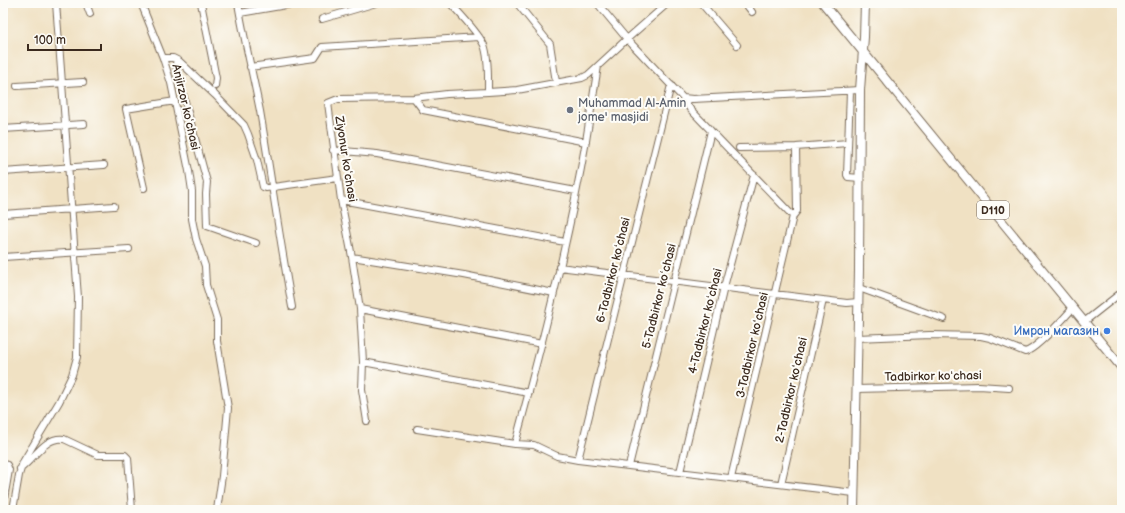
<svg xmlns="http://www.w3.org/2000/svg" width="1125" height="513" font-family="'Balsamiq Sans',sans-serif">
<rect width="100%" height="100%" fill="#fdfcf7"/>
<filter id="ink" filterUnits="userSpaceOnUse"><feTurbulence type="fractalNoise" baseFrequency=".025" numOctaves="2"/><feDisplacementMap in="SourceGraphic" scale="8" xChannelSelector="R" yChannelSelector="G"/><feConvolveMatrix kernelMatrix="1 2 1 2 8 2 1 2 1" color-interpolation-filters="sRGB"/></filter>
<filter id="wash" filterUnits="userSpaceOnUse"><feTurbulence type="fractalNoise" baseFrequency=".012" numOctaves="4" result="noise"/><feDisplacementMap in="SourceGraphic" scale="16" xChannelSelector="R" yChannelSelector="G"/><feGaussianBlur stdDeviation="0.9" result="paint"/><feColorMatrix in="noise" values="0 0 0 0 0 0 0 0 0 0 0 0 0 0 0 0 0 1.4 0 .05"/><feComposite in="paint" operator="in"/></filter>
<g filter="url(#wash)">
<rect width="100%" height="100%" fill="#f0e1c3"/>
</g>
<g filter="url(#ink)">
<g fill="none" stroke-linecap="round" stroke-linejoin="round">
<!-- minor casing -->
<g stroke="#7a6a58" stroke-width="8">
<path id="minor" d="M86,3L90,14
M141,3L163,58L171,83L189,171L192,191V219L196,239L205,266L206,285L217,320V341L228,408L222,476L217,510
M201,3L216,78L215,86
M238,3C244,39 253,75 260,111C271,176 280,242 292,307
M450,3C461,15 477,31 484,45C489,57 488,79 488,92
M517,3L550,44L556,82
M597,3L627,39L683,98L690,109L793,216
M701,3L737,45
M745,3L752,12
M240,13L292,4
M322,19L376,3
M163,58H173L179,61L215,95L244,125L248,134L257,160L263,187L266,188L338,178
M176,60L177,72L207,182L206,194L207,226L256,243
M250,67L315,58L322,47L479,37
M17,86L83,82
M850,91L847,175L848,177L860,178
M414,98L423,110L586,142
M683,98L693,99L860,90
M3,129L84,124
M739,148L796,147L848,143
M333,150L377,154L576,191
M3,172L104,165
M144,188L126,109L175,101
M341,200L565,242
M3,214L114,206
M3,257L129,249
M352,257L464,275L554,293
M559,267L847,303L858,302
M859,288L944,319
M360,309L542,344
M1084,322L1122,292
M857,338L930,335L981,336L990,338L1025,352C1037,349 1064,318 1073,308
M363,362L529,393
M856,389L979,386L1009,388
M367,421L362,390L363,362L360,309L352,257L341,200L328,103L338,99L414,98L447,94L488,92L517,90L582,78L588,75L627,39L668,3
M417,429L515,444L534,445L557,456L578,460L854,493
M515,444C542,344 568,243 586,141C590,116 594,91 598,66
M578,460L671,85
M3,464L7,465L9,470L3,505
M629,466L711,131
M20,469C34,459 45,436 64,439L98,455H125L128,458L132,510
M680,472L724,287L754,175
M731,478L793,216L797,211L796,147
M781,484L823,300
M13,510L19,475L23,462L59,402L72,375L77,357L78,297L56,3"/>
</g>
<!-- major casing -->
<g stroke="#7a6a58" stroke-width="10">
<path id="major" d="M823,3L1122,368
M854,510L859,270L860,90L864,37L865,3"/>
</g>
<!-- minor -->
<use href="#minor" stroke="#fff" stroke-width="6"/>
<!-- major -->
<use href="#major" stroke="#fff" stroke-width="8"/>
</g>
</g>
<!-- markers -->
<circle fill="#6b7280" stroke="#fdfcf7" stroke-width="1.5" cx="570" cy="110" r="4"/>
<circle fill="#3f7fe0" stroke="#fdfcf7" stroke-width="1.5" cx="1107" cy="331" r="4"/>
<g text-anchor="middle" stroke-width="4" stroke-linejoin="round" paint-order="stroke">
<!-- shield labels -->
<rect fill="#fdfcf7" stroke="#75695f" stroke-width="1" x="977" y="201" width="32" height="18" rx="3"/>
<g font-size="11" font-weight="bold" fill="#3b2a1e">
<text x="993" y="214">D110</text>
</g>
<!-- worship labels -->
<g font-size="12" fill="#5b616d" stroke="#fdfcf7" text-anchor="start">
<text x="578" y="107">Muhammad Al-Amin<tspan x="578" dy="14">jome' masjidi</tspan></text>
</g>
<!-- street labels -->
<g font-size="12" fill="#3b2a1e" stroke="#fdfcf7">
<text transform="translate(186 107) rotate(77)" y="4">Anjirzor koʻchasi</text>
<text transform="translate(346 159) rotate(81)" y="4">Ziyonur koʻchasi</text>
<text transform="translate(613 270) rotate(-76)" y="4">6-Tadbirkor koʻchasi</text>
<text transform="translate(659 296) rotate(-76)" y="4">5-Tadbirkor koʻchasi</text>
<text transform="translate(705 321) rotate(-76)" y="4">4-Tadbirkor koʻchasi</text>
<text transform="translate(752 345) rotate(-77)" y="4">3-Tadbirkor koʻchasi</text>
<text transform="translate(933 376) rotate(-1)" y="4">Tadbirkor koʻchasi</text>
<text transform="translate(791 390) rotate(-77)" y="4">2-Tadbirkor koʻchasi</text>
</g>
<!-- shop labels -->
<g font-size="12" fill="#366cbe" stroke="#fdfcf7" text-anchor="end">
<text x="1099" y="335">Имрон магазин</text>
</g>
</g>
<!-- margin -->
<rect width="1125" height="513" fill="none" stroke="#fdfcf7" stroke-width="16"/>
<!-- scale -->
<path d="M28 44v6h73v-6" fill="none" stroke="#3b2a1e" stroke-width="2"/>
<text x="34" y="44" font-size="12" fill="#3b2a1e" stroke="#fdfcf7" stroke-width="3" paint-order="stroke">100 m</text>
</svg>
